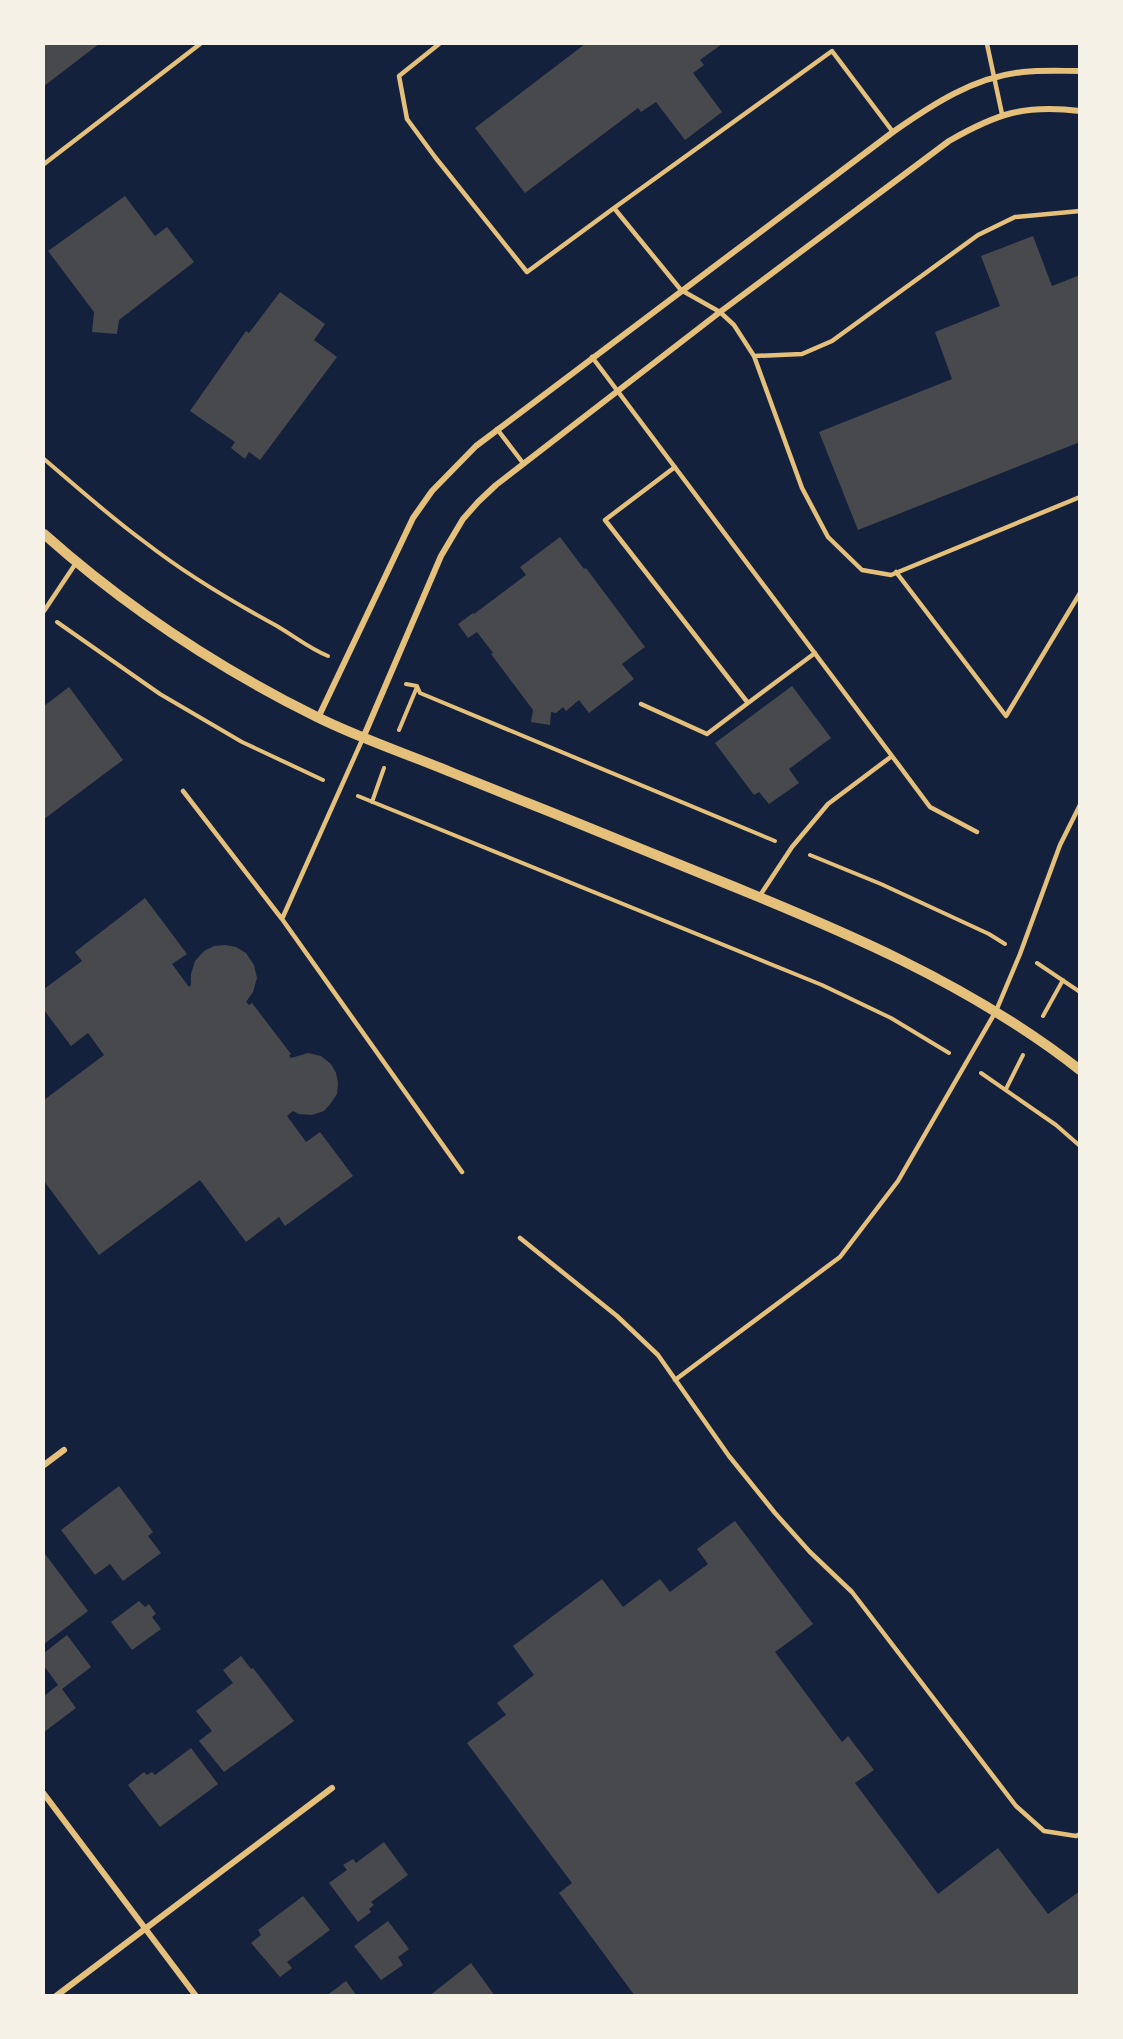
<svg xmlns="http://www.w3.org/2000/svg" width="1123" height="2039" font-family="Overpass,sans-serif">
<rect width="100%" height="100%" fill="#14213d"/>
<!-- building -->
<path fill="#48494c" d="M44,44H99L44,86Z
M585,44H722L700,60L704,65L693,73L722,112L685,140L656,102L641,112L638,108L525,193L475,128Z
M125,196L155,236L167,227L194,262L119,320L117,334L92,332L94,312L48,251Z
M1033,236L1052,286L1080,275V442L858,530L819,432L952,379L935,332L1000,306L981,256Z
M280,292L325,324L314,340L337,357L260,460L249,452L245,459L231,448L235,442L190,411L246,331L249,333Z
M560,537L584,569L586,568L645,647L622,664L634,679L589,713L579,700L566,711L563,707L556,713L551,712L550,725L531,722L533,710L491,654L493,653L477,632L468,638L458,624L473,613L474,614L526,575L520,567Z
M792,686L831,738L789,769L799,783L769,804L759,792L754,795L715,743Z
M69,687L123,760L44,819V706Z
M145,898L187,954L172,964L189,987L191,985V974L195,961L204,951L214,946L225,945L236,947L246,953L254,965L257,978L253,992L246,1002L249,1005L252,1003L291,1054L289,1056L291,1058L308,1053L321,1056L331,1064L336,1073L338,1083L337,1094L331,1103L324,1111L312,1115L299,1114L293,1111L287,1116L306,1142L320,1132L353,1176L285,1226L279,1217L246,1242L200,1180L99,1255L44,1181V1100L104,1055L88,1033L71,1046L44,1010V989L82,961L75,952Z
M119,1486L153,1532L148,1536L161,1553L123,1581L110,1564L95,1575L61,1530Z
M735,1521L813,1624L775,1652L842,1742L848,1736L874,1770L855,1783L938,1894L998,1848L1048,1914L1080,1891V1996H635L559,1893L572,1883L467,1743L506,1715L497,1703L534,1675L513,1646L602,1579L623,1607L660,1579L670,1592L708,1564L697,1549Z
M45,1554L88,1611L44,1644V1555Z
M139,1601L145,1607L149,1604L156,1614L152,1617L161,1629L132,1650L111,1622Z
M67,1635L91,1667L62,1689L76,1708L44,1732V1696L58,1685L44,1666V1653Z
M241,1656L251,1669L253,1668L294,1721L224,1772L199,1741L212,1731L196,1711L233,1683L223,1670Z
M191,1748L218,1784L160,1827L128,1785L144,1772L147,1775L152,1772L155,1775Z
M384,1842L408,1875L371,1902L374,1905L369,1909L371,1912L358,1922L329,1883L347,1870L343,1865L353,1859L356,1863Z
M303,1896L330,1930L287,1962L292,1968L280,1977L251,1943L261,1935L258,1930Z
M388,1921L409,1949L398,1957L403,1965L381,1980L354,1946Z
M471,1963L495,1996H429Z
M346,1981L357,1996H326Z"/>
<g fill="none" stroke-linecap="round" stroke-linejoin="round">
<!-- path -->
<path stroke="#e5c07b" stroke-width="4" d="M44,459C77,487 110,517 146,543C187,575 231,601 277,626C294,636 310,649 328,656
M57,622L160,694L242,742L323,780
M406,684L417,686L420,693L775,841
M399,730L417,687
M358,796L822,985L891,1018L949,1053
M372,802L384,768
M810,855L881,884L989,934L1005,944
M1037,963L1080,992
M1043,1016L1063,980
M981,1073L1056,1125L1080,1146
M1006,1089L1023,1055"/>
<!-- service -->
<path stroke="#e5c07b" stroke-width="4.5" d="M439,44L399,76L407,119L435,157L527,272L614,208
M987,44L1002,114
M893,132L832,51L614,208L681,290L720,312L734,325L754,356L802,488L828,537L862,570L891,575L1080,497
M44,164L200,44
M754,356L802,354L832,341L978,235L1015,217L1080,211
M592,357L892,756L828,804L792,847L759,897
M497,429L523,463
M896,572L1006,716L1080,593
M44,611L76,563
M748,703L815,653
M641,704L707,734L748,703L605,520L675,467
M892,756L930,807L977,832
M183,791L282,919L462,1172
M282,919L363,738
M520,1238L617,1316L658,1355L729,1456L775,1513L810,1552L852,1592L1016,1806L1044,1831L1076,1836L1080,1834
M675,1380L840,1257L898,1181L996,1011L1020,954L1060,845L1080,805"/>
<!-- minor -->
<path stroke="#e5c07b" stroke-width="6" d="M318,718L413,518L432,491L476,446L893,132C933,104 974,77 1023,72C1042,70 1061,71 1080,71
M363,738L441,556L463,519L478,502L496,485L720,312L949,141C996,114 1024,104 1080,111
M44,1465L64,1450
M44,1794L196,1996
M56,1996L332,1788"/>
<!-- tertiary -->
<path stroke="#e5c07b" stroke-width="10" d="M44,534C126,607 218,668 317,717C361,739 408,754 453,773C539,807 624,842 710,877C839,929 969,983 1080,1070"/>
</g>
<!-- border -->
<rect width="1123" height="2039" fill="none" stroke="#f6f1e7" stroke-width="90"/>
</svg>
